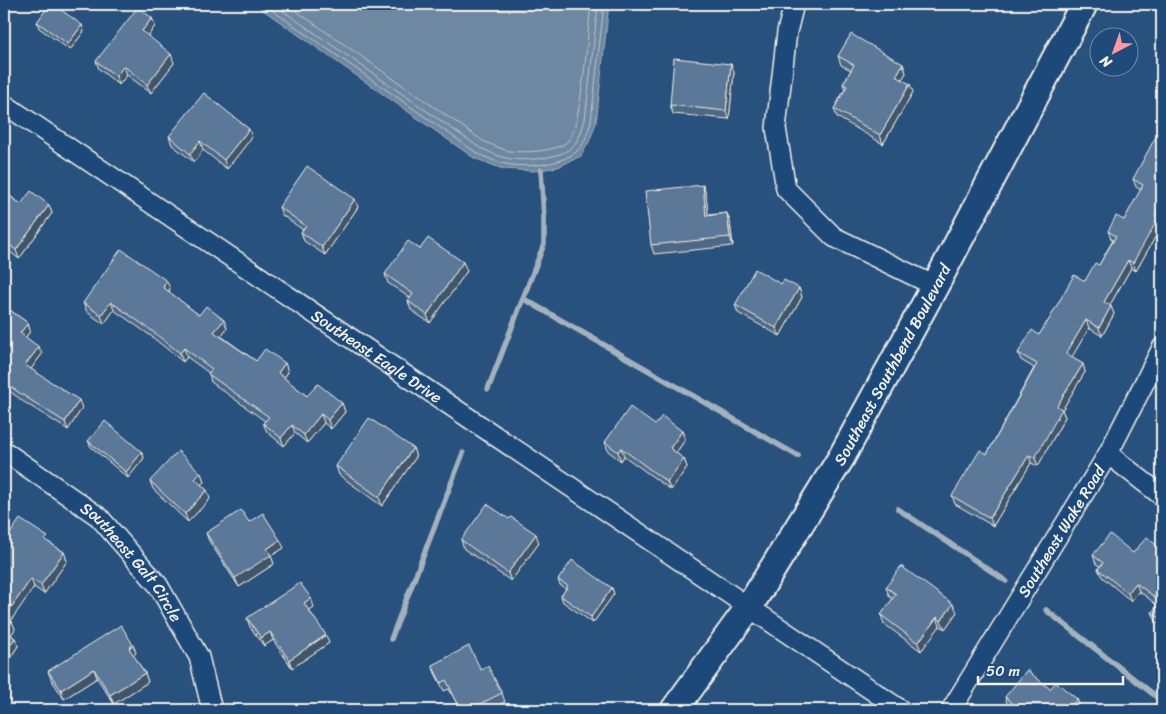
<svg xmlns="http://www.w3.org/2000/svg" width="1166" height="714" font-family="Sriracha,sans-serif">
<rect width="100%" height="100%" fill="#28517e"/>
<filter id="ink" filterUnits="userSpaceOnUse"><feTurbulence type="fractalNoise" baseFrequency=".02" numOctaves="2"/><feDisplacementMap in="SourceGraphic" scale="10" xChannelSelector="R" yChannelSelector="G"/><feConvolveMatrix kernelMatrix="1 2 1 2 8 2 1 2 1" color-interpolation-filters="sRGB"/></filter>
<g filter="url(#ink)">
<!-- water -->
<path fill="#6e88a2" stroke="#a4b2be" d="M256,4H609L596,123L589,142L581,156L558,167L534,171L503,169L474,158L263,10Z"/>
<g fill="none" stroke-linecap="round" stroke-linejoin="round">
<!-- shore -->
<path stroke="#bec7cc" stroke-width="1" d="M263,4L477,153C486,157 496,163 506,164C526,168 560,165 576,152C585,146 588,131 591,121L604,4
M273,4L480,148C488,151 497,156 506,158C522,162 563,159 574,145C580,138 582,128 585,120L598,4
M286,4L483,141C491,144 500,149 509,151C523,153 557,152 568,141C582,126 588,28 591,4"/>
<!-- stream -->
<path stroke="#a4b2be" stroke-width="5.5" d="M524,299L798,456
M488,389L544,244V218L541,170
M898,509L1006,581
M1046,610L1162,701
M391,639L463,453"/>
<!-- street casing -->
<g stroke="#f4f1e8" stroke-width="22">
<g id="street">
<path d="M794,4L787,32L776,128L786,189L834,237L935,286"/>
<path id="s1" d="M4,104L901,710"/>
<path id="s2" d="M4,451L99,517L158,585L199,657L212,710"/>
<path d="M1108,454L1162,496"/>
<path id="s3" d="M951,710L1108,454L1162,348"/>
</g>
</g>
<!-- secondary casing -->
<g stroke="#f4f1e8" stroke-width="30">
<g id="secondary">
<path id="s4" d="M674,710L749,607L841,458L935,286L1084,4"/>
</g>
</g>
<!-- street -->
<use href="#street" stroke="#1f4a7a" stroke-width="19"/>
<!-- secondary -->
<use href="#secondary" stroke="#1f4a7a" stroke-width="26"/>
</g>
<!-- wall -->
<path fill="#4e6784" stroke="#f4f1e8" d="M893,4H903L900,8Z
M152,18L155,26L148,36L174,63L151,93L127,75L119,85L99,69L96,61Z
M37,22L84,31L70,50L39,28Z
M838,56L903,64L906,73L902,79L913,92L883,144L837,117L834,109L845,89L843,84L851,70L841,65Z
M734,72L729,119L673,114L670,105Z
M169,136L252,137L227,169L203,150L194,162L172,145Z
M1162,142V214L1160,219L1162,225L1136,271L1131,268L1110,305L1114,314L1102,336L1089,328L1071,358L1083,364L1085,372L1062,410L1065,417L1038,466L1031,463L993,526L955,504L952,496L987,454L1034,368L1021,360L1018,353L1039,335L1047,323L1099,265L1113,240L1111,239L1108,231L1124,220L1141,190L1136,187L1133,179Z
M4,192L21,204L49,205L52,213L19,259L4,247Z
M706,194L708,215L727,213L730,222L733,246L654,254L651,245Z
M279,207H358L325,255L304,241L301,232L303,230L282,215Z
M420,249L467,271L430,323L411,310L408,301L410,298L388,283L385,274Z
M781,284L799,288L802,297L780,336L738,313L735,305Z
M170,289L169,292L199,315L227,328L221,336L256,361L285,363L288,372L284,378L307,396L342,403L345,412L331,429L324,423L307,443L295,433L284,446L267,432L263,423L265,421L211,382L209,373L187,357L183,362L151,336L114,310L104,324L87,312L83,303Z
M4,306L28,323L30,331L26,337L42,354L31,369L82,408L68,430L24,402L4,387Z
M655,425L682,431L685,440L676,453L684,459L687,467L671,490L624,456L621,461L608,451L605,442Z
M88,441L142,452L144,458L128,478L91,447Z
M413,448L416,457L382,506L339,475L336,466Z
M201,473L204,482L201,485L210,499L188,522L153,489L150,481Z
M249,522L284,548L271,556L274,564L239,587L209,541L206,533Z
M9,535L50,543L64,552L67,561L44,594L34,587L11,620L15,629L11,635L15,638L18,646L6,664L4,663V536Z
M461,540L539,543L511,581L464,549Z
M1162,550V626L1156,621L1152,612L1158,606L1139,591L1131,601L1102,577L1098,569L1100,566L1096,564L1093,555L1133,553Z
M558,580L612,588L614,594L593,623L563,602L561,596L566,589L560,585Z
M886,587L957,612L945,629L940,626L921,651L884,624L881,615L893,599L889,596Z
M314,607L309,610L329,643L292,668L273,640L264,646L250,627L247,618Z
M133,645L136,653L133,655L145,673L148,682L114,704L97,678L64,699L51,679L48,671Z
M432,665L481,670L502,693L505,702L488,710H460L449,689L444,691L435,673Z
M1050,689L1077,699L1080,707L1078,710H1014L1008,706L1005,697Z"/>
<!-- shaded-wall -->
<path fill="#40546b" stroke="#f4f1e8" d="M152,18L155,26L145,40L142,31Z
M82,25L84,31L70,50L68,44Z
M171,54L174,63L151,93L147,85Z
M731,64L734,72L729,119L726,111Z
M903,64L906,73L899,84L896,76Z
M124,66L127,75L119,85L116,76Z
M910,84L913,92L883,144L880,135Z
M249,129L252,137L227,169L224,160Z
M200,141L203,150L194,162L190,154Z
M703,185L706,194L709,224L706,216Z
M355,199L358,207L325,255L322,247Z
M1162,201V214L1160,219L1162,225L1136,271L1133,263L1155,215Z
M49,205L52,213L19,259L16,250Z
M727,213L730,222L733,246L730,237Z
M1128,260L1131,268L1107,310L1104,302Z
M463,262L467,271L430,323L427,315Z
M167,281L170,289L166,296L163,287Z
M799,288L802,297L780,336L776,328Z
M111,302L114,310L104,324L101,315Z
M1111,306L1114,314L1102,336L1099,328Z
M224,320L227,328L218,340L214,332Z
M1086,320L1089,328L1069,362L1066,354Z
M28,323L30,331L23,341L20,333Z
M39,347L42,354L28,373L25,365Z
M184,348L187,357L183,362L180,353Z
M285,363L288,372L281,382L278,373Z
M1083,364L1085,372L1062,410L1065,417L1038,466L1035,458L1057,406Z
M79,400L82,408L68,430L65,422Z
M342,403L345,412L331,429L328,420Z
M321,414L324,423L307,443L304,435Z
M292,425L295,433L284,446L281,438Z
M682,431L685,440L673,457L670,448Z
M413,448L416,457L382,506L379,497Z
M621,448L624,456L621,461L618,452Z
M142,452L144,458L128,478L126,472Z
M1029,455L1031,463L993,526L990,518Z
M684,459L687,467L671,490L667,482Z
M201,473L204,482L198,487L195,479Z
M207,490L210,499L188,522L185,514Z
M536,534L539,543L511,581L508,573Z
M280,540L284,548L271,556L274,564L239,587L235,578L267,549Z
M64,552L67,561L44,594L41,585Z
M31,579L34,587L8,625L5,616Z
M1136,583L1139,591L1131,601L1128,593Z
M612,588L614,594L593,623L591,617Z
M311,598L314,607L307,612L304,603Z
M953,604L957,612L945,629L941,621Z
M937,617L940,626L921,651L918,643Z
M12,621L15,629L8,640L5,631Z
M270,632L273,640L264,646L261,638Z
M326,635L329,643L292,668L289,660Z
M15,638L18,646L6,664L4,659V654Z
M133,645L136,653L132,656L129,648Z
M94,669L97,678L64,699L61,690Z
M145,673L148,682L114,704L110,695Z
M1077,699L1080,707L1078,710H1068Z"/>
<!-- building -->
<path fill="#5b7899" stroke="#f4f1e8" d="M50,4H53L82,25L68,44L37,22Z
M138,7L152,18L142,31L171,54L147,85L124,66L116,76L96,61Z
M851,34L903,64L896,76L910,84L880,135L834,109L847,86L843,84L854,65L838,56Z
M674,58L731,64L726,111L670,105Z
M204,93L249,129L224,160L200,141L190,154L169,136Z
M1155,138L1162,142V201L1155,215L1159,217L1133,263L1128,260L1104,302L1111,306L1099,328L1086,320L1066,354L1083,364L1057,406L1062,409L1035,458L1029,455L990,518L952,496L980,450L987,454L1037,364L1018,353L1032,330L1039,335L1047,322V323L1074,275L1085,281L1095,263L1099,265L1116,236L1108,231L1116,216L1124,220L1143,185L1133,179Z
M307,166L355,199L322,247L301,232L306,226L279,207Z
M703,185L706,216L727,213L730,237L651,245L645,191Z
M31,191L49,205L16,250L4,241V192L21,204Z
M428,238L463,262L427,315L408,301L413,294L385,274L408,241L420,249Z
M121,249L167,281L163,287L199,315L206,306L224,320L214,332L256,361L265,349L285,363L278,373L307,396L318,384L342,403L328,420L321,414L304,435L292,425L281,438L263,423L269,417L208,374L212,369L184,348L180,353L148,328L111,302L101,315L83,303Z
M755,269L781,284L784,280L799,288L776,328L735,305Z
M4,306L28,323L20,333L39,347L25,365L79,400L65,422L21,394L4,382Z
M630,407L655,425L662,416L682,431L670,448L684,459L667,482L621,448L618,452L605,442Z
M369,418L413,448L379,497L336,466Z
M105,421L142,452L126,472L88,441Z
M178,451L201,473L195,479L207,490L185,514L150,481Z
M487,504L509,519L511,517L536,534L508,573L461,540Z
M241,510L249,522L263,513L280,540L267,549L271,555L235,578L206,533Z
M20,519L48,537L45,540L64,552L41,585L31,579L5,616L12,621L5,631L15,638L4,654V536L6,533L9,535Z
M1110,534L1133,553L1147,537L1162,550V620L1152,612L1161,602L1136,583L1128,593L1098,569L1103,563L1093,555Z
M572,560L612,588L591,617L561,596L568,586L558,580Z
M901,566L953,604L941,621L937,617L918,643L881,615L896,594L886,587Z
M300,583L311,598L304,603L326,635L289,660L270,632L261,638L247,618Z
M121,625L133,645L129,648L145,673L110,695L94,669L61,690L48,671Z
M469,646L481,670L488,666L502,693L468,710H461L446,680L441,683L432,665Z
M1027,670L1050,689L1056,682L1077,699L1068,710H1021L1005,697Z"/>
</g>
<g text-anchor="middle" stroke-width="4" stroke-linejoin="round" paint-order="stroke">
<!-- street labels -->
<g font-size="16" fill="#f4f1e8" stroke="#1f4a7a">
<text dy="6" stroke="none"><textPath href="#s1" startOffset="450">Southeast Eagle Drive</textPath></text>
<text dy="6" stroke="none"><textPath href="#s4" startOffset="409">Southeast Southbend Boulevard</textPath></text>
<text dy="6" stroke="none"><textPath href="#s3" startOffset="210">Southeast Wake Road</textPath></text>
<text dy="6" stroke="none"><textPath href="#s2" startOffset="171">Southeast Galt Circle</textPath></text>
</g>
</g>
<!-- margin -->
<rect width="1166" height="714" fill="none" stroke="#1f4a7a" stroke-width="20"/>
<rect x="10" y="10" width="1146" height="694" fill="none" stroke="#f4f1e8" stroke-width="2" filter="url(#ink)"/>
<!-- north arrow -->
<g transform="translate(1114 52) rotate(221)"><circle r="24" fill="#1f4a7a" stroke="#748da6"/>
<path d="M0-4L9 19L0 12L-9 19Z" fill="#ff9aa2"/>
<text y="-8" font-size="14" font-weight="bold" text-anchor="middle" fill="#f4f1e8">N</text>
</g>
<!-- scale -->
<path d="M978 676v8h145v-8" fill="none" stroke="#f4f1e8" stroke-width="2.5"/>
<text x="986" y="676" font-size="15" fill="#f4f1e8" stroke="#1f4a7a" stroke-width="4" paint-order="stroke">50 m</text>
</svg>
